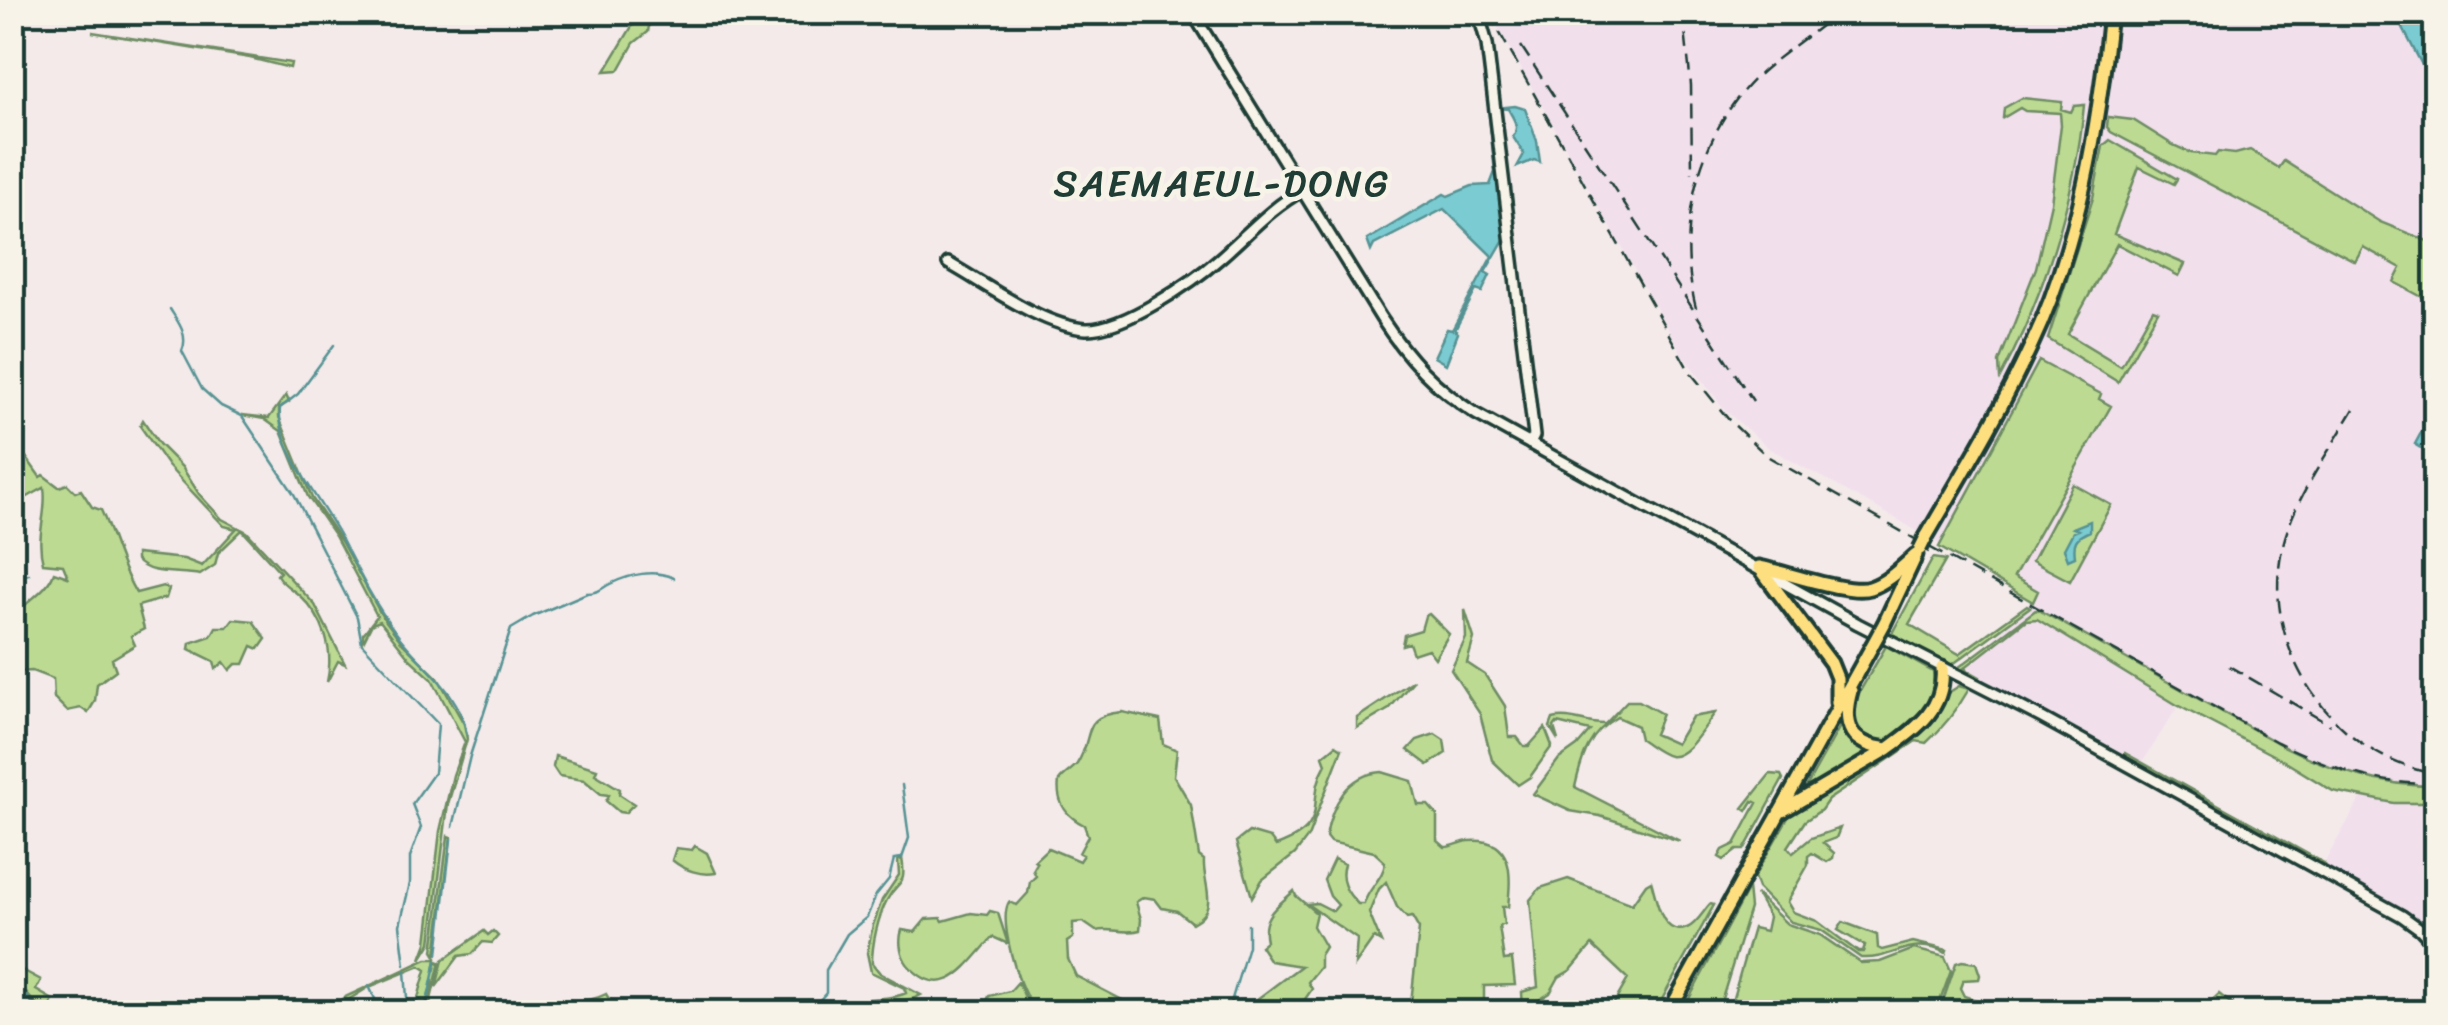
<svg xmlns="http://www.w3.org/2000/svg" width="2448" height="1025" font-family="Sriracha,sans-serif">
<rect width="100%" height="100%" fill="#f4eaea"/>
<filter id="ink" filterUnits="userSpaceOnUse"><feTurbulence type="fractalNoise" baseFrequency=".01" numOctaves="2"/><feDisplacementMap in="SourceGraphic" scale="20" xChannelSelector="R" yChannelSelector="G"/><feConvolveMatrix kernelMatrix="1 2 1 2 8 2 1 2 1" color-interpolation-filters="sRGB"/></filter>
<g filter="url(#ink)">
<!-- built -->
<path fill="#f1dfec" d="M1490,13H2395L2436,88L2435,944L2400,911L2322,867L2361,798L2333,791L2284,761L2178,706L2142,763L1963,668L2032,601L1897,519L1769,448L1727,412L1684,357Z"/>
<!-- green -->
<path fill="#bcda92" stroke="#6e8c63" stroke-width="2.5" d="M640,13H651L648,32L634,43L619,70L605,71Z
M92,32L291,63L290,68L250,58Z
M2022,98L2062,102L2061,109L2071,112L2074,106L2084,105C2076,195 2043,299 2000,378L1999,362L2036,268L2051,203L2061,125L2060,113L2025,111L2020,108L2003,118L2004,108Z
M2108,117L2133,120L2173,145L2191,153L2215,156L2218,152L2235,154L2250,150L2279,168L2284,161L2380,222L2435,244V304L2394,282L2401,268L2363,247L2355,261L2111,132L2107,127Z
M2110,140L2177,179L2174,184L2139,167L2114,234L2185,264L2179,276L2117,244L2068,334L2121,366L2153,309L2158,311L2118,382L2048,339L2093,198L2103,146Z
M2039,361L2101,394L2099,399L2111,406L2014,577L2038,591L2033,602L1939,547Z
M286,395L289,402L279,408V417L312,498L341,541L382,616L403,644L438,678L464,724L467,739L448,804L431,943L421,959L427,943L440,831L453,775L465,742L432,679L410,659L380,621L372,624L362,644L363,634L377,616L335,536L308,497L281,431L264,419L242,415L269,418Z
M143,420L159,444L182,467L199,494L222,519L247,532L315,605L345,664L338,661L327,682C334,651 325,619 300,596C291,588 282,584 277,575L280,572L242,530L218,553L215,565L200,575C179,570 150,577 136,560V554L184,559L202,566L236,529L224,526L168,466L140,426Z
M12,437L40,477L43,475L59,487L67,484L75,492L81,490L92,507L101,510C114,538 120,567 136,593L163,586L169,589L166,598L138,606L144,629L131,636L135,645L112,659L116,670L97,684L95,701L88,713L81,708L67,711L54,698L53,679L32,671L19,672L15,665L16,657L13,655L12,619C25,601 48,591 54,572L68,577L63,565L43,563C35,534 48,514 44,488L13,505Z
M2073,484L2111,505L2070,581L2032,561Z
M1933,558L1946,560L1909,624L1959,654L2027,605L2030,607L1949,667L1891,635Z
M2037,609L2283,746C2332,770 2380,786 2435,786V803H2394L2333,791L2284,761L2177,705L2037,619L2026,620L1964,668L1980,677L1978,682L1955,670Z
M1465,610L1474,638L1467,663L1485,675L1505,706L1509,737H1517L1524,746H1529L1545,728L1552,746L1530,777L1518,785L1492,760L1480,714L1451,670L1466,638Z
M1429,614L1449,634L1435,658L1428,649L1413,654L1409,643L1402,645L1404,635L1421,630L1425,616Z
M233,619L253,621L266,639L259,649L252,646L244,664H236L230,670L224,662L216,669L214,661L189,649L190,643L211,636L216,627H227Z
M1886,646L1933,672C1940,706 1911,732 1882,745L1858,735L1849,710Z
M1414,680L1389,709L1357,728V718Z
M1959,686L1969,689C1957,710 1944,727 1926,743L1916,741L1828,800L1821,810L1805,821L1788,847L1793,853L1811,838L1840,828L1836,838L1823,843L1834,853L1833,858L1827,862L1812,853L1808,856V865L1787,902L1793,912L1817,921L1858,952H1863L1865,946L1838,930L1843,922L1877,935L1878,948L1882,950L1913,942L1947,950L1946,953C1910,935 1895,960 1861,958L1821,930L1791,922L1758,888L1754,877L1793,809L1918,734L1945,695Z
M1627,701H1639L1662,714L1654,734L1676,744L1692,717L1715,713C1704,727 1687,759 1669,756C1660,754 1648,744 1640,739L1637,726L1617,717C1589,733 1582,756 1575,787L1680,841L1600,816L1570,811L1533,794L1559,759L1577,746L1590,731L1557,723L1554,727L1558,740L1550,727L1553,719C1570,714 1587,725 1605,724Z
M1122,712L1160,720L1163,744L1177,750L1174,776L1191,805L1199,856L1204,860C1202,884 1221,908 1192,923L1177,911L1162,908L1155,899L1144,897L1136,902L1141,919L1140,930C1124,935 1112,927 1096,931L1083,922L1073,923V938L1067,942L1068,959L1076,976L1126,1002L1130,1012H1044L1031,1002L1042,1012H983L989,996L1010,991L1018,982L1027,1002H1030C1018,987 998,920 1009,902L1017,905L1028,893L1030,882L1036,876L1033,870L1037,863L1034,861L1048,848L1079,861L1083,855L1079,853L1088,836L1084,825C1066,816 1056,803 1059,781C1064,774 1071,771 1077,764C1095,736 1079,716 1122,712Z
M1844,719L1871,750L1872,756L1799,800Z
M1435,734L1444,740L1446,753L1428,765L1408,750L1417,740Z
M1336,745L1342,749L1308,837L1295,854L1262,880L1252,897L1236,842L1249,832L1270,838L1276,846C1335,824 1303,803 1326,764L1323,756Z
M2125,753L2324,863L2322,867L2121,759Z
M555,756L597,769L595,774L620,789L619,794L634,804L625,813L619,812L606,801L609,795L601,794L584,780L559,776L553,767Z
M1382,772L1412,781L1418,805H1428L1437,815V840L1445,847C1453,847 1460,842 1469,841C1515,837 1511,876 1508,907H1502L1504,924L1499,926L1504,960L1512,959L1515,985L1484,986V1012H1410L1419,929L1412,917L1407,918L1397,907L1386,882L1379,889L1369,913L1381,942L1374,938L1355,965L1357,939L1307,904L1317,903L1333,911L1338,905L1330,896L1324,880L1334,859L1344,864C1339,880 1346,892 1358,904H1364C1368,888 1384,878 1385,862L1374,852L1330,842L1326,837C1331,806 1347,774 1382,772Z
M1770,774L1781,775L1783,779L1744,850H1737L1724,860L1719,857L1723,850L1735,844L1757,803L1753,801L1747,811L1743,808Z
M448,836L451,837L436,956L433,951Z
M695,846L707,853L716,873C701,876 684,870 672,860L676,848L692,850Z
M902,858C907,888 898,879 887,900C878,917 872,944 872,963L880,973L921,995C902,1006 883,998 863,1004C853,1006 848,1011 839,1012C859,991 883,1004 906,993L904,988L871,972L867,953L873,925L882,900L899,875L898,861Z
M1568,879C1590,887 1609,896 1632,904L1646,884L1651,881C1656,896 1661,939 1687,928C1696,925 1704,910 1710,904L1714,905L1655,1012H1609L1628,979L1592,945L1571,970L1559,977L1550,993L1523,1010L1522,992L1538,987L1530,900L1540,888Z
M1748,888L1750,908L1721,1002L1709,1012H1682Z
M1294,891L1296,896L1316,913L1313,926L1325,947L1320,955V967L1308,982L1312,989L1301,1005L1305,1012H1250L1257,999L1301,966L1270,961L1260,946L1266,941C1260,915 1278,906 1294,891Z
M1756,894L1787,924L1820,935L1861,963L1880,962L1914,949L1945,957L1951,971L1936,1012H1729L1753,928L1766,931L1769,917Z
M990,911L998,913L1008,944L993,937C969,962 945,1006 908,965C901,956 898,942 902,930L915,932L926,919L941,918L943,921L971,913L987,915Z
M484,931L488,935L493,931L498,936L492,943L483,942L472,954L459,956L436,987L443,960Z
M427,959H436L434,972L437,961L440,962L428,1012L433,979L424,1012H414L426,970L420,966L369,987L329,1012L343,998Z
M1962,961L1976,963L1980,975L1979,979L1963,980L1960,988L1964,996L1976,1000L1971,1001L1962,1012H1946L1944,998L1956,963Z
M13,965L41,980L36,990L53,1000L49,1009L54,1012H42L13,977Z
M606,994L611,1002L599,1001L593,1012H552L542,1001L545,998C561,1005 590,1002 606,994Z
M2219,994L2233,1005L2228,1012H2142L2160,1004L2184,1012L2201,1011Z"/>
<!-- water -->
<path fill="#7acbd2" stroke="#569293" stroke-width="2.5" d="M1473,13L1483,50L1505,238L1485,272L1490,275L1482,292L1476,290L1455,330L1458,333L1446,364L1434,357L1447,329L1452,330L1492,256L1444,209L1374,245L1371,251L1367,240L1444,194L1448,196L1472,186L1490,185L1495,172L1482,50Z
M2395,13H2435V88L2432,84Z
M1515,106L1525,109L1537,141L1540,162L1534,160L1517,167L1524,154L1513,137C1520,126 1513,118 1508,109L1497,108Z
M2435,407V456L2415,444Z
M2090,521V531C2075,537 2073,542 2075,557L2068,560L2064,549L2073,532L2078,530L2073,528Z"/>
<g fill="none" stroke-linecap="round" stroke-linejoin="round">
<!-- stream -->
<path stroke="#569293" stroke-width="2.5" d="M170,309C178,322 189,335 182,351L202,389L221,406L242,416L294,494L357,617L362,644L438,724L434,773L412,804L421,827L410,857V883L400,925L405,965
M334,345L298,394L280,408C276,448 325,506 342,540C359,573 375,605 397,634C422,668 460,690 467,735
M12,577L29,574
M453,827L470,756L511,629L533,616L587,593C599,593 600,589 610,584C630,574 654,569 674,578
M438,954L451,839
M405,971L408,1012
M12,979L40,1012
M369,986L381,1012
M425,1012L436,961
M809,1012L826,993V970L847,934L867,917L876,895L889,879L894,859L902,858L909,838L902,785
M1228,1012L1248,946V924"/>
<!-- secondary casing -->
<g stroke="#1f3d34" stroke-width="16">
<path id="secondary" d="M1192,12L1381,318C1408,359 1435,388 1476,414L1858,624L2042,718L2402,916L2420,929L2436,946
M1478,12L1487,44L1530,402L1534,436L1530,444
M948,263C986,284 1042,326 1086,329C1123,330 1193,282 1220,258C1248,234 1270,208 1303,190"/>
</g>
<!-- highway casing -->
<g stroke="#1f3d34" stroke-width="19">
<path id="highway" d="M1926,537C1962,475 2000,413 2030,348C2079,245 2099,125 2110,12
M1759,567C1785,572 1849,595 1870,588C1888,582 1902,567 1916,555
M1759,567L1831,663L1837,678V703
M1884,624L1914,560
M1888,749C1917,728 1946,708 1942,668
M1779,813L1888,749C1851,745 1841,727 1851,691
M1669,1012L1872,646"/>
</g>
<!-- secondary -->
<use href="#secondary" stroke="#f7f3e8" stroke-width="9"/>
<!-- highway -->
<use href="#highway" stroke="#fedf80" stroke-width="11"/>
<!-- rail -->
<path stroke="#1f3d34" stroke-width="2.5" stroke-dasharray="15 8" stroke-linecap="butt" d="M1488,12L1690,372L1729,420L1767,456L2277,742C2327,766 2379,787 2436,783
M1683,12L1691,85L1692,173
M1521,46L1753,401
M1696,308C1674,224 1700,125 1765,69C1788,49 1815,32 1838,12
M2354,409C2329,452 2295,497 2283,545C2258,646 2332,757 2436,774
M2229,666L2330,725"/>
<!-- highway-bridge casing -->
<g stroke="#1f3d34" stroke-width="19" stroke-linecap="butt">
<path id="highway-bridge" d="M1920,549L1926,537
M1872,646L1884,624"/>
</g>
<!-- highway-bridge -->
<use href="#highway-bridge" stroke="#fedf80" stroke-width="11"/>
</g>
</g>
<g text-anchor="middle" stroke-width="9" stroke-linejoin="round" paint-order="stroke">
<!-- quarter labels -->
<g font-size="38" letter-spacing="2.5" fill="#1f3d34" stroke="#f7f3e8">
<text x="1222" y="196">SAEMAEUL-DONG</text>
</g>
</g>
<!-- margin -->
<rect width="2448" height="1025" fill="none" stroke="#f7f3e8" stroke-width="50"/>
<rect x="25" y="25" width="2398" height="975" fill="none" stroke="#1f3d34" stroke-width="4" filter="url(#ink)"/>
</svg>
